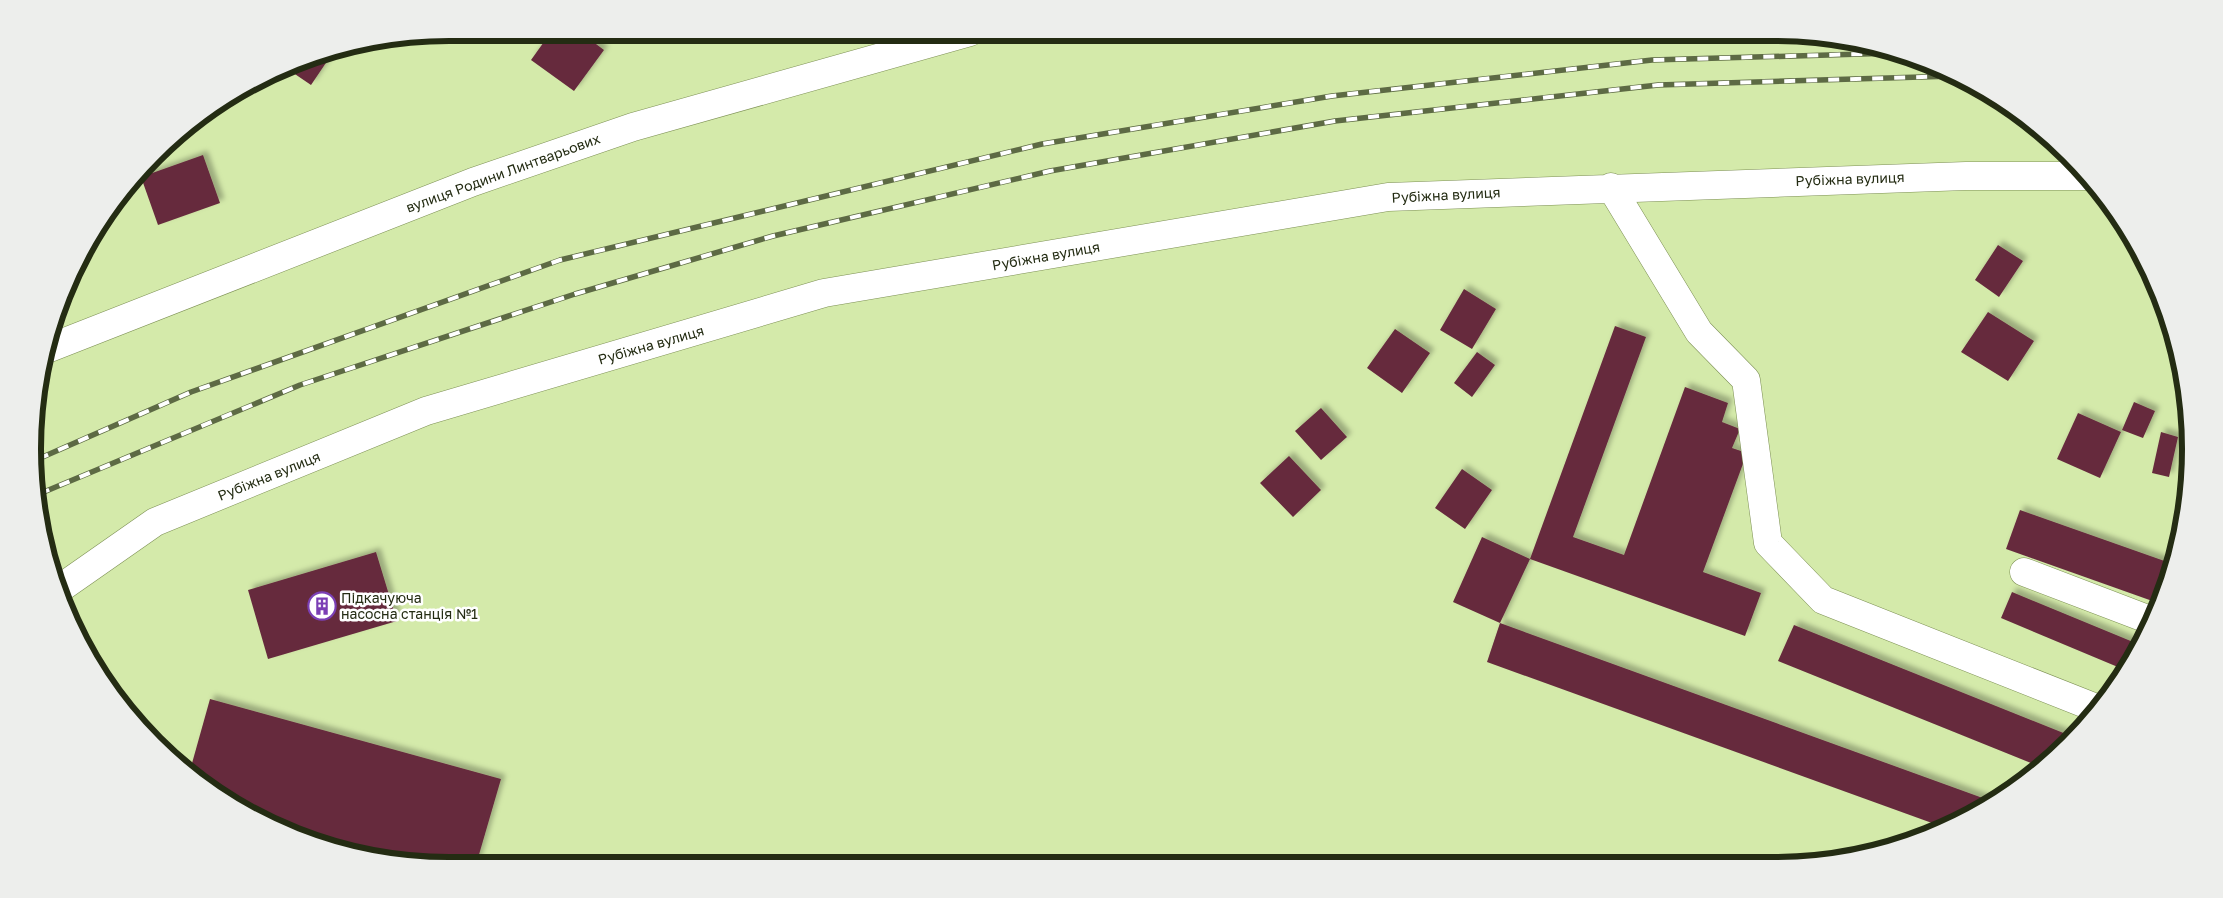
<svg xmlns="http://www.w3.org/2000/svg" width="2223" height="898" font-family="'Golos Text',sans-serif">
<defs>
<filter id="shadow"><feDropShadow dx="4.5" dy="-4.5" stdDeviation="2.5" flood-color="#0004"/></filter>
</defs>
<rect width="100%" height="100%" fill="#d4eaaa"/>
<!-- building -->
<path fill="#662b3d" filter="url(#shadow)" d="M551,32H580L604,50L574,91L531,60Z
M334,51L311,85L286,68L315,55Z
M203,155L220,203L158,225L141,177Z
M1998,245L2023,261L1999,297L1975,280Z
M1464,289L1496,309L1472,349L1440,330Z
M1988,312L2034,341L2008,381L1961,352Z
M1615,326L1646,337L1573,537L1624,555L1685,387L1728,403L1722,422L1740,429L1732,448L1747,453L1703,572L1761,593L1745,636L1530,559Z
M1395,329L1430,353L1402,393L1367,368Z
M1477,352L1495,365L1472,397L1454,383Z
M2134,402L2155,411L2143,438L2122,430Z
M1321,408L1347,437L1321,460L1295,431Z
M2078,413L2121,432L2100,478L2057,459Z
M2161,432L2178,437L2169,477L2152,473Z
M1289,456L1321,490L1293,517L1260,483Z
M1462,469L1492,490L1465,529L1435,508Z
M2020,510L2173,564L2168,583L2158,603L2006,549Z
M1482,537L1530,559L1500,623L1453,602Z
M376,552L397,621L268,659L248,590Z
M2012,592L2138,644L2125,670L2001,618Z
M1500,623L1991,801L1958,823L1943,827L1487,662Z
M1794,625L2071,736L2048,762L2041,767L1778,661Z
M210,699L501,779L476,865H449L315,843L195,779L189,774Z"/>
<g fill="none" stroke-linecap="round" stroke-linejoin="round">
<!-- minor casing -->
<g stroke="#7d9054" stroke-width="29">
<path id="minor" d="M1611,187L1699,332L1746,380L1768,543L1823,600L2096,708
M2024,572L2150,620
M62,587L155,522L426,411L824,293L1388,197L1966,176H2086"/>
</g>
<!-- major casing -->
<g stroke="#7d9054" stroke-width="29">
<path id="major" d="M47,349L473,182L633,127L970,32"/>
</g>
<!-- minor -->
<use href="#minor" stroke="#fff" stroke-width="28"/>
<!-- major -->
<use href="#major" stroke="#fff" stroke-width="28"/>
<!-- rail casing -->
<g stroke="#5d6a44" stroke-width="5.5">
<path id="rail" d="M38,459L191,392L560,260L1042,144L1332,96L1652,60L1896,53
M39,494L300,385L575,294L773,236L1050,171L1335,121L1658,85L1955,76"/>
</g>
<!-- rail -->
<use href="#rail" stroke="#fff" stroke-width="4" stroke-dasharray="11" stroke-linecap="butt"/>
</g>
<!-- icons -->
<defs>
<g id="building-ring" transform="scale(1.4375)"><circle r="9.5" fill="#fff" stroke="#7b3fb5" stroke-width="1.5"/><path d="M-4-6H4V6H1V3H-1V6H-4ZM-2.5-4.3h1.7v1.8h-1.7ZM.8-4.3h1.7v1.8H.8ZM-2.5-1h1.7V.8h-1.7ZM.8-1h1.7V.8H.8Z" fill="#7b3fb5"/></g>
</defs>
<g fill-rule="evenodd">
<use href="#building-ring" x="322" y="606"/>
</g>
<g text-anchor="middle" stroke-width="5" stroke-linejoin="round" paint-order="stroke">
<!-- street labels -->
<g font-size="14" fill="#242c13" stroke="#fff">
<text transform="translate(503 173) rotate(-20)" y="5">вулиця Родини Линтварьових</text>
<text transform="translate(1850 179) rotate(-2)" y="5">Рубіжна вулиця</text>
<text transform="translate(1446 195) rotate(-3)" y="5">Рубіжна вулиця</text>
<text transform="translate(1046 256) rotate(-10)" y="5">Рубіжна вулиця</text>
<text transform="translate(651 345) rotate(-16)" y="5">Рубіжна вулиця</text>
<text transform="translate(269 476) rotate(-22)" y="5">Рубіжна вулиця</text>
</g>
<!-- poi labels -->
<g font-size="14" fill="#242c13" stroke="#fff" text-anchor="start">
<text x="341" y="603">Підкачуюча<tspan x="341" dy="16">насосна станція №1</tspan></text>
</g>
</g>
<!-- crop -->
<path d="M0 0H2223V898H0ZM449 41H1774A408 408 0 0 1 2182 449V449A408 408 0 0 1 1774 857H449A408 408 0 0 1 41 449V449A408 408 0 0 1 449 41Z" fill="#edeeec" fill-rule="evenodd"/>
<path fill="none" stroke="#242c13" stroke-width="6" d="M449 41H1774A408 408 0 0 1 2182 449V449A408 408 0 0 1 1774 857H449A408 408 0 0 1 41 449V449A408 408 0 0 1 449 41Z"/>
</svg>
